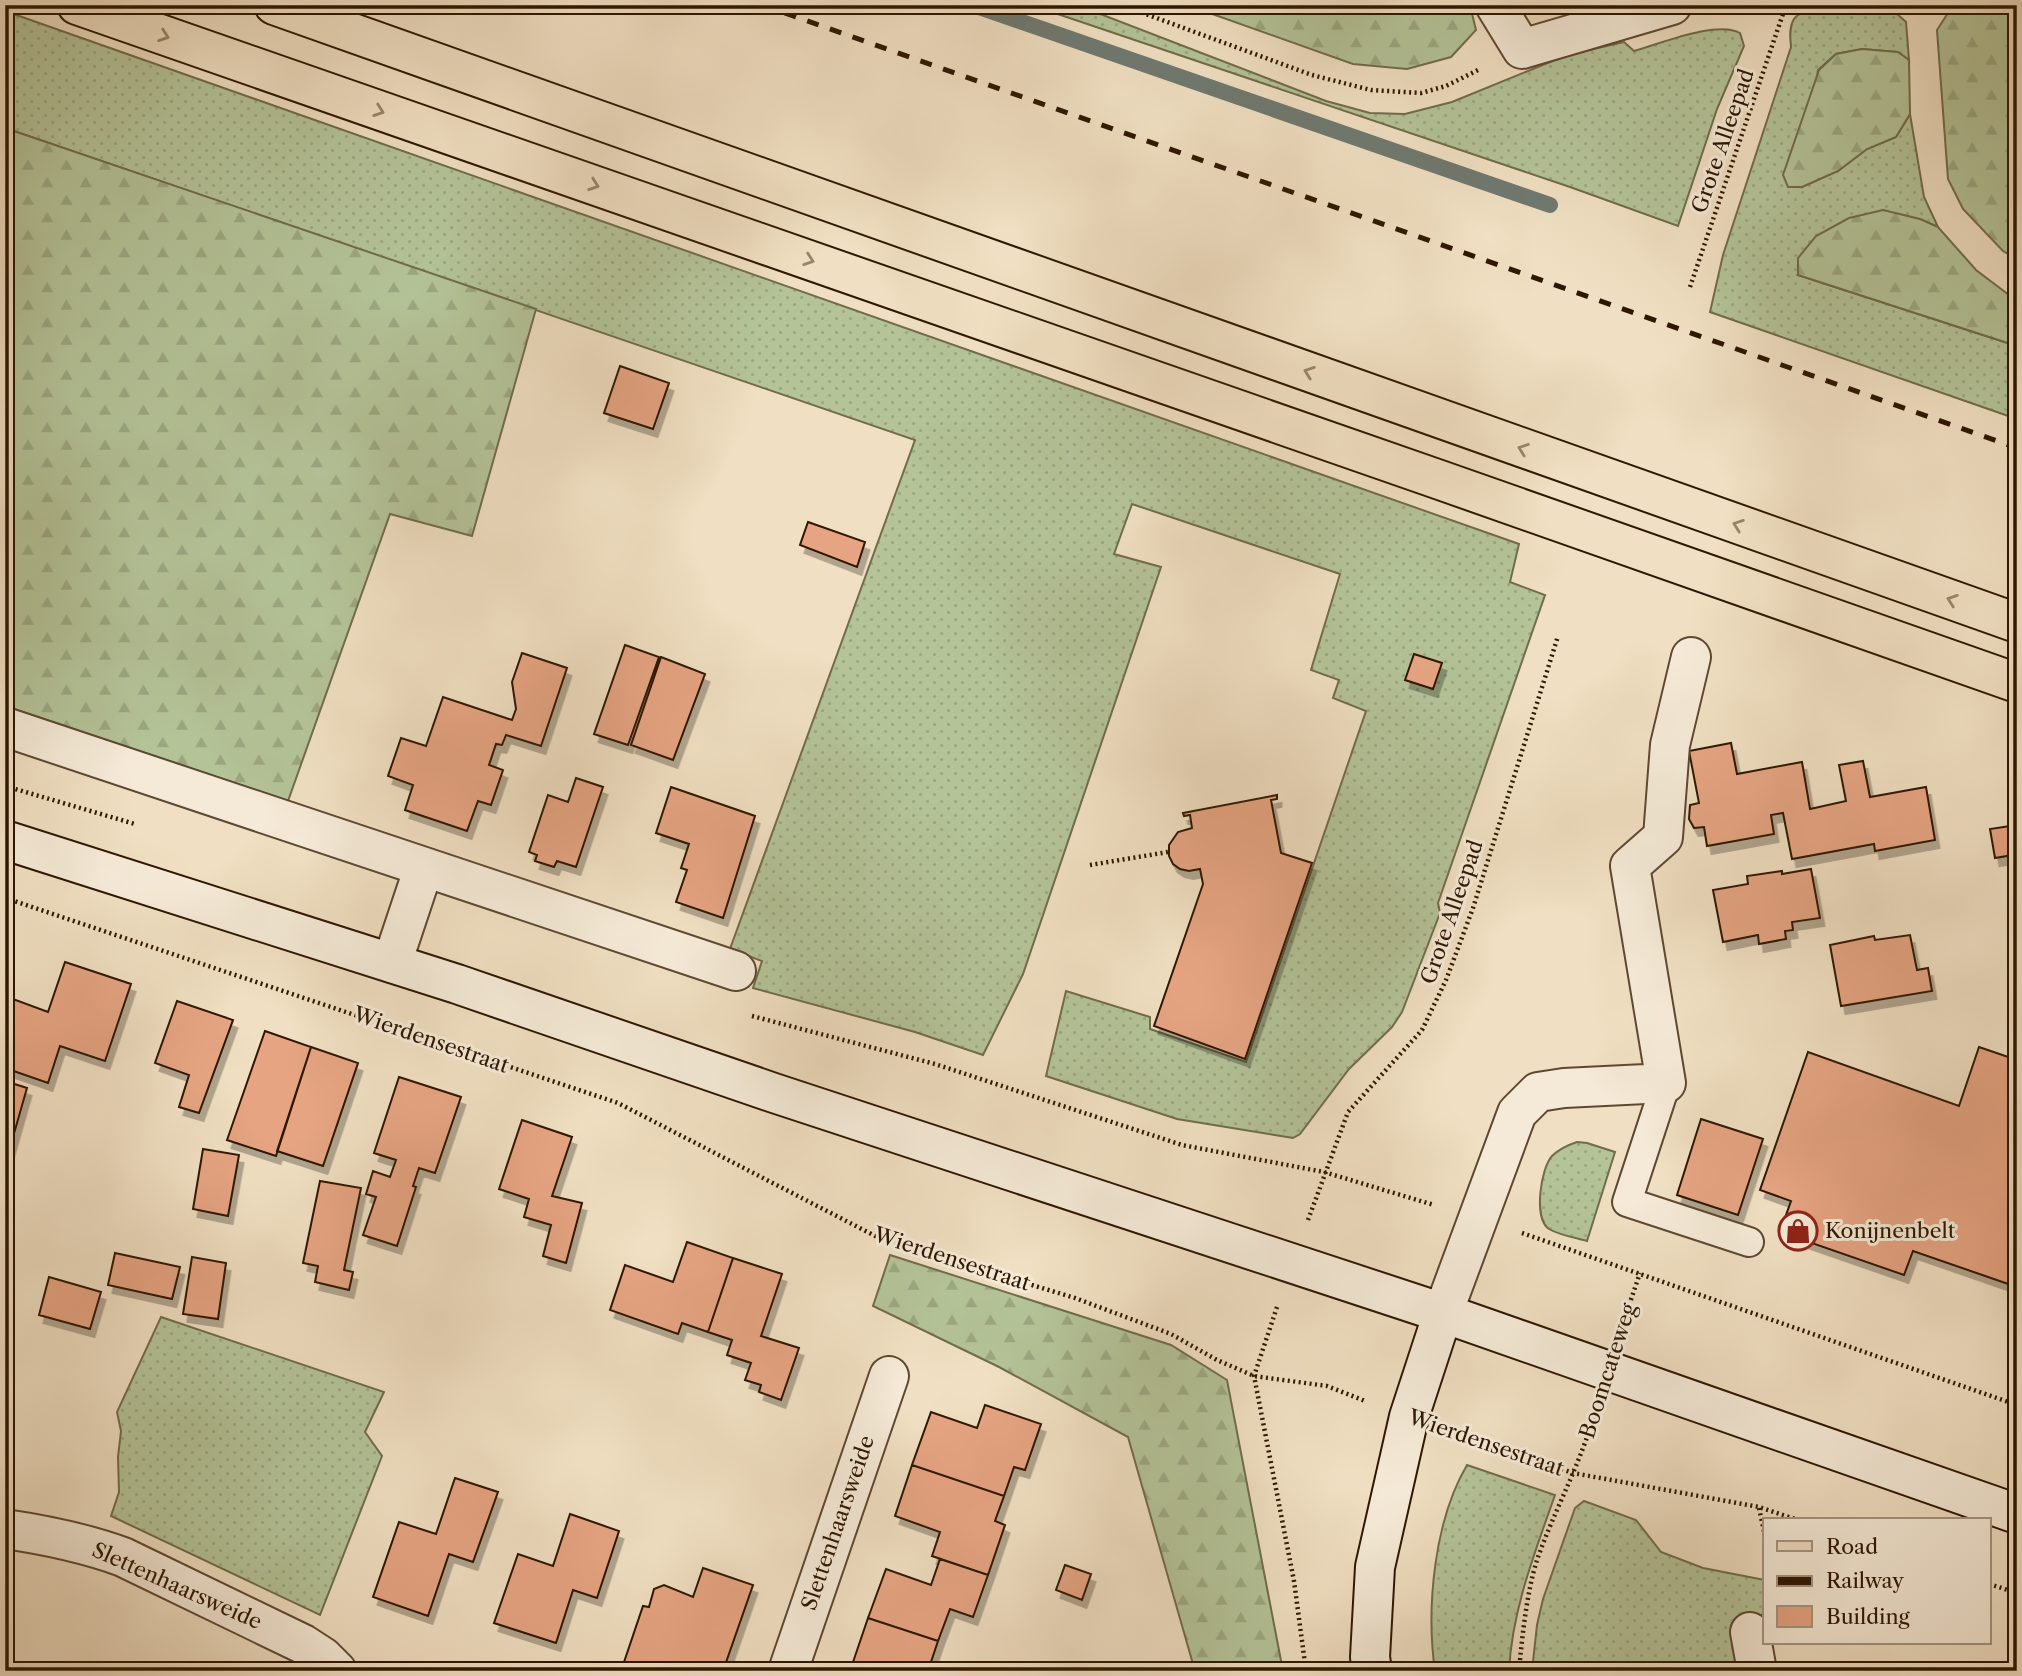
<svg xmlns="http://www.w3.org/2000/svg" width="2022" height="1676" font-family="'Libre Caslon Text',serif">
<defs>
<pattern id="grass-dots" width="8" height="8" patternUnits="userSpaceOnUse" patternTransform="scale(1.75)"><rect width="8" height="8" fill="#b4c398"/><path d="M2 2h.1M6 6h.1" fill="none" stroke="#9ba781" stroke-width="1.8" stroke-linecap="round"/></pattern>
<pattern id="forest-firs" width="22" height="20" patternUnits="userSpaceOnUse" patternTransform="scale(1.75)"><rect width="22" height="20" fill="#b4c398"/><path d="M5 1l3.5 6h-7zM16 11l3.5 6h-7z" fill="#9ba781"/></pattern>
<filter id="shadow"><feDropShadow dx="4.5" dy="8" stdDeviation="0" flood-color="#0004"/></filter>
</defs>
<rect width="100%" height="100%" fill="#f0dfc2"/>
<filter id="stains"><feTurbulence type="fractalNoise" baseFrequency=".00286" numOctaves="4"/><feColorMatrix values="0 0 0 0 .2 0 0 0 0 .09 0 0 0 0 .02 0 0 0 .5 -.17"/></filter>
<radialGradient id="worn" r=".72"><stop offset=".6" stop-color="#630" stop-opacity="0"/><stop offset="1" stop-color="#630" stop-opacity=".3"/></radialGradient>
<!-- grass -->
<path fill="url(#grass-dots)" stroke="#716c4c" stroke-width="2" d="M1031,5H1077L1326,101L1370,113L1405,114L1452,102L1567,55L1624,42L1634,51C1660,44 1717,20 1740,33L1744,46L1717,109L1678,226L1570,187Z
M1881,7L1895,12L1906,22L1909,60L1897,52L1862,49L1836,54L1818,70L1802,187L1838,171L1867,149L1896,137L1910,114L1924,197L1938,227L1920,219L1798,275L2017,346V419L1710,312L1723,255L1791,47C1790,38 1789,27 1794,19C1803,4 1863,8 1881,7Z
M5,11L1519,544L1510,582L1545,595L1438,903L1440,913L1402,1012L1392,1027L1349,1069L1300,1134L1293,1138L1177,1119L1046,1076L1066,991L1150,1017V1029L1246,1062L1366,711L1333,698L1339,680L1311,670L1340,574L1132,504L1114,554L1161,567L1023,974L983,1055L915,1032L753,988L762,961L730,949L915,440L5,128Z
M1577,1142L1587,1143L1615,1152L1587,1241C1576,1238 1559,1235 1549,1229C1533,1218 1541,1168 1552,1156C1559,1149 1568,1145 1577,1142Z
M161,1317L384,1392L365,1432L382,1456L320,1615L111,1516L119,1492L118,1457L121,1431L117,1412Z
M1467,1465L1555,1495C1535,1552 1512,1610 1509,1671H1435C1426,1608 1434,1521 1467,1465Z
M1584,1501L1636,1520L1661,1552L1703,1568L1765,1580V1614L1732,1623L1740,1671H1532L1537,1625L1543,1599L1575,1508Z"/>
<!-- forest -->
<path fill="url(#forest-firs)" stroke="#716c4c" stroke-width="2" d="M1187,5H1470L1476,30L1451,57L1407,69L1353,64Z
M1968,5H2017L2015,258L2003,251L1963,209L1948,179L1937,30L1948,13Z
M1862,49L1898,52L1909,60L1910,114L1896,137L1867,149L1838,171L1802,187H1788L1783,175L1819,70L1836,54Z
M5,128L536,309L472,536L390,514L288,801L5,706Z
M1883,210L1920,219L1938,227L1976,270L2017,301V346L1798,275V258L1816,236L1849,218Z
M890,1255L1171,1345L1227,1380L1283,1671H1195L1128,1437L999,1367L873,1306Z"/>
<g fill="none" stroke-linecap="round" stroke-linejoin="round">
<!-- stream -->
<path stroke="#707970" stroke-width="16" d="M973,5L1550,205"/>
</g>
<!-- building -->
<path fill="#e6a482" stroke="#2e1601" stroke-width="2" filter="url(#shadow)" d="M620,366L669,383L653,429L604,413Z
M808,522L865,542L857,567L800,545Z
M625,645L659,657L628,745L594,734Z
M522,653L567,668L541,746L506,735L502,745L496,744L489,765L503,770L491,805L478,801L467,831L405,810L413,785L388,776L401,738L426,746L443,697L512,720L516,709L512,682Z
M1414,654L1442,663L1433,689L1405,680Z
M661,657L705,674L673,760L631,745Z
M1731,743L1737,774L1802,762L1810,809L1846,801L1839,765L1863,761L1870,797L1926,787L1935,840L1875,851L1874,844L1792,859L1783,813L1771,815L1774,834L1707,846L1704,827L1694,828L1689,819L1690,805L1699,803L1689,751Z
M576,778L603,787L576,867L557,861L554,867L535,861L537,855L529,852L548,795L568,802Z
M671,787L755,816L723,918L676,902L687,870L681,868L689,844L656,833Z
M1277,795V799L1271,800L1281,853L1312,863L1245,1059L1154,1026L1203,884L1200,869L1189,871L1180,869L1173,864L1169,856V845L1178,832L1192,828L1190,815L1184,816L1183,813Z
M2017,825V877L2013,855L1995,858L1990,829Z
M1811,869L1820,918L1792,922L1793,930L1785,931L1786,939L1759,944L1758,935L1723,942L1713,890L1748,884L1747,876L1782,871V874Z
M1910,935L1917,970L1928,968L1932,991L1841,1006L1830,945L1874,936L1875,940Z
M65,962L131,984L105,1061L60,1046L48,1083L5,1068V1021L13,999L48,1012Z
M177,1001L233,1020L199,1113L179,1107L189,1075L155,1063Z
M265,1031L311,1047L276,1156L227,1140Z
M311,1047L358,1063L323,1166L277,1151Z
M1979,1047L2017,1060V1287L1913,1251L1904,1275L1780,1232L1791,1201L1760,1190L1808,1052L1959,1106Z
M399,1077L461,1097L435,1173L419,1168L413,1186L416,1187L397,1246L363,1235L376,1197L366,1194L373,1171L390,1177L396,1160L374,1153Z
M5,1081L27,1088L9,1151L6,1150L5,1155Z
M1701,1119L1763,1139L1738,1215L1677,1195Z
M522,1120L572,1137L552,1196L582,1203L566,1263L543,1256L551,1225L524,1217L529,1199L499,1189Z
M203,1149L239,1155L228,1216L193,1209Z
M320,1181L361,1188L344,1270L353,1272L349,1290L315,1282L318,1266L303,1263Z
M687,1242L733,1258L708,1332L682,1323L678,1334L610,1310L625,1265L673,1282Z
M115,1253L180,1267L172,1299L108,1285Z
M192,1257L226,1263L218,1319L183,1314Z
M733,1258L782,1274L761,1336L799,1348L781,1400L759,1392L761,1385L745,1380L751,1363L727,1355L732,1340L708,1332Z
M49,1277L101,1292L90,1329L39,1315Z
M985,1405L1041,1424L1025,1470L1014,1467L1004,1496L912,1465L931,1412L977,1428Z
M912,1465L1004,1496L995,1521L1005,1525L988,1575L932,1556L940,1532L895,1516Z
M455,1478L498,1492L473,1562L449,1554L428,1616L373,1597L399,1522L436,1534Z
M570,1514L619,1531L597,1598L573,1590L556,1643L494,1623L518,1554L553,1566Z
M940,1559L988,1575L973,1617L950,1609L938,1641L868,1618L886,1569L931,1585Z
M1065,1565L1091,1574L1082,1600L1056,1590Z
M703,1568L753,1585L723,1671H621L643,1606L649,1607L654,1589L664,1585L693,1597Z
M868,1618L938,1641L928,1671H860L851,1668Z"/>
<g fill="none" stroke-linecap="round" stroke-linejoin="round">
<!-- lane casing -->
<g stroke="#5e4831" stroke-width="32">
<path id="lane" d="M1666,1083L1627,1202L1749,1242"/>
</g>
<!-- street casing -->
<g stroke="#5e4831" stroke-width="42">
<path id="street" d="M1495,5L1522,49L1672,5
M5,727L736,971
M392,963L424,867
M1443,1313L1517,1113L1538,1092L1564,1088L1666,1083L1630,866L1663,837L1670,745L1691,657
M5,1529C46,1535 85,1543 123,1557L303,1644L323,1657L337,1671
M1750,1632L1757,1671
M788,1671L889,1376"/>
</g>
<!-- secondary casing -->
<g stroke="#2e1601" stroke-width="42">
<path id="secondary" d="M5,840L457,984L774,1093L1443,1313L2017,1514
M1372,1671L1370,1657L1375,1567L1409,1417L1443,1313"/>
</g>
<!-- primary casing -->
<g stroke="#2e1601" stroke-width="42">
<path id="primary" d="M77,5L1440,480L2017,683
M274,5L2017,623"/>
</g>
<!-- path -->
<path stroke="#2e1601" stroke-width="4.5" stroke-dasharray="2 3.5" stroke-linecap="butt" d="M1121,5L1312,75L1371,90L1421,93L1446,86L1480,69
M1690,287L1786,5
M5,786L135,824
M1090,865L1168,852
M5,898L618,1103L883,1240L1075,1298L1171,1334L1217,1360L1254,1376L1327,1386L1365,1401
M752,1016L935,1064L1182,1145L1324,1172L1434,1205
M1308,1220L1348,1112L1422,1030L1446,980L1473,908L1558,636
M1522,1233L2017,1405
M1277,1307L1254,1376L1294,1581L1306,1671
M1622,1326L1640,1273
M1452,1432L1573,1473L1759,1507L1798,1520
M1759,1508L1765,1536
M1989,1584L2017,1593
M1519,1671C1522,1637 1527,1591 1537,1560C1554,1511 1580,1465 1594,1415"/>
<!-- lane -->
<use href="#lane" stroke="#f5ead7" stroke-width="28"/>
<!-- street -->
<use href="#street" stroke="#f5ead7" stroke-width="38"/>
<!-- secondary -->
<use href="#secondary" stroke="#f5ead7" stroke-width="38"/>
<!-- primary -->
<use href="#primary" stroke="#f0dfc2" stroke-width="38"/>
<!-- rail -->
<path stroke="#2e1601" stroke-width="5" stroke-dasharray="12 12" stroke-linecap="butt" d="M762,5L2017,448"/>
</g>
<!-- one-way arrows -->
<defs><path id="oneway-chevron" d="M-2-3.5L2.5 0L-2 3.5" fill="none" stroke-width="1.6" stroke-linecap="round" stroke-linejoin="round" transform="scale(1.75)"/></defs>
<g stroke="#99856b">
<use href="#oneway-chevron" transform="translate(164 36) rotate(19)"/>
<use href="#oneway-chevron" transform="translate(379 111) rotate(19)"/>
<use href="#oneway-chevron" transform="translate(594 185) rotate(19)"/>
<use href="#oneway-chevron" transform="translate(809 260) rotate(19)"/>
<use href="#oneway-chevron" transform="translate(1309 372) rotate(-160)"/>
<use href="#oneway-chevron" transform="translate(1523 449) rotate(-160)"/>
<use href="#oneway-chevron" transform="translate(1738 525) rotate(-160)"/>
<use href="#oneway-chevron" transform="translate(1952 600) rotate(-161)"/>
</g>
<!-- icons -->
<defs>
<g id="shop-ring" transform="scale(2.0125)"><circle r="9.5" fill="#f5ead7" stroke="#8f2418" stroke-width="1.5"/><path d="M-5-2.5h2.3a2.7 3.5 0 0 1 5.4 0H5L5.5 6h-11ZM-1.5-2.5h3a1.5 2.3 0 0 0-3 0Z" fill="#8f2418"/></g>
</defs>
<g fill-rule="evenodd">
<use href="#shop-ring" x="1798" y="1231"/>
</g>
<g text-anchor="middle" stroke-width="6" stroke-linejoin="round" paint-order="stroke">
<!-- street labels -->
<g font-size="21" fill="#2e1601" stroke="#f5ead7">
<text transform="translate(1723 141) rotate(-71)" y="7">Grote Alleepad</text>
<text transform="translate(1452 912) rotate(-71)" y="7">Grote Alleepad</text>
<text transform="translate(431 1040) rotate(19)" y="7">Wierdensestraat</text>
<text transform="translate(952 1259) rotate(18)" y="7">Wierdensestraat</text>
<text transform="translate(1608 1371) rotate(-72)" y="7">Boomcateweg</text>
<text transform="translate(1486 1443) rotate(19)" y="7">Wierdensestraat</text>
<text transform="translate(838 1523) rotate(-71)" y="7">Slettenhaarsweide</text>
<text transform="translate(177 1586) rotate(24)" y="7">Slettenhaarsweide</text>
</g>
<!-- poi labels -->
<g font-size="21" fill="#2e1601" stroke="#f5ead7" text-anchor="start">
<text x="1825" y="1238">Konijnenbelt</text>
</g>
</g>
<!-- margin -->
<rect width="2022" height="1676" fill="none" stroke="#f0dfc2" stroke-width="28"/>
<rect x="7" y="7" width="2008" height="1662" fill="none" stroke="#2e1601" stroke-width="3.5"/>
<rect x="14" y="14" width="1994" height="1648" fill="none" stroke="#2e1601" stroke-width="2"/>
<!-- legend -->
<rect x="1763" y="1518" width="228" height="126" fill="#f5ead7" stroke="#a59581" stroke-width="2"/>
<rect x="1777" y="1541" width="35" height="10" fill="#f0dfc2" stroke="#a59581" stroke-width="2"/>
<text x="1826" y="1554" font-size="21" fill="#2e1601">Road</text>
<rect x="1777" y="1576" width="35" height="10" fill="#2e1601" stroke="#a59581" stroke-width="2"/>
<text x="1826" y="1588" font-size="21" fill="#2e1601">Railway</text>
<rect x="1777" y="1606" width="35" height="21" fill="#e6a482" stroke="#a59581" stroke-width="2"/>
<text x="1826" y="1624" font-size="21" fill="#2e1601">Building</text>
<rect width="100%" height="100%" filter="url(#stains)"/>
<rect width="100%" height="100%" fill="url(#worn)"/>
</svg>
